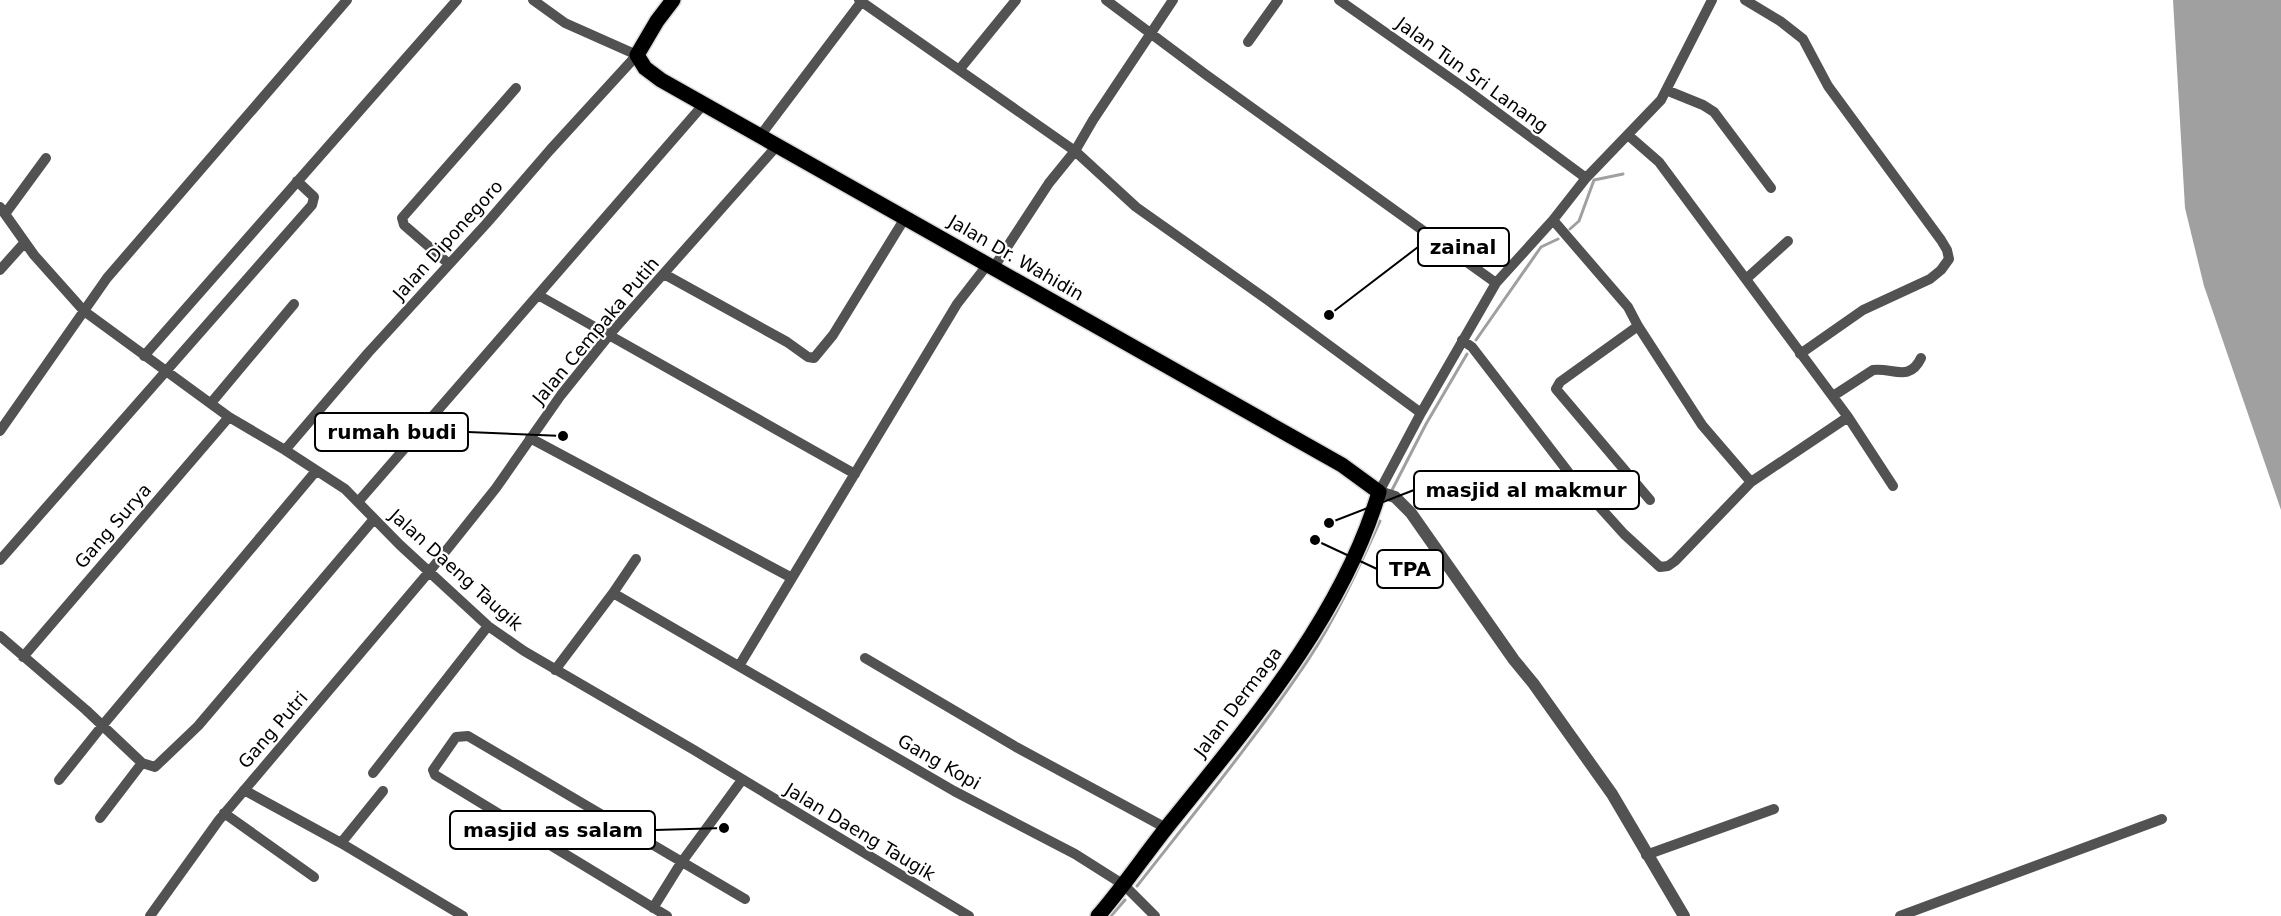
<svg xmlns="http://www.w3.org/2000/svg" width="2281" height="916" font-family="'DejaVu Sans',sans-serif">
<rect width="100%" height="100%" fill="#fff"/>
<!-- water -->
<path fill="#a0a0a0" d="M2173,0H2281V510L2204,286L2185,208Z"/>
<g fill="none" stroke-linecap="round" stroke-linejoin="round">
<!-- stream -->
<path stroke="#a0a0a0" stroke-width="3" d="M1570,229L1579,221L1594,180L1623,174
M1476,340L1541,247L1558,239
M1391,492L1426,424L1467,354
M1137,886C1195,812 1256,738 1308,660C1337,616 1358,569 1380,521
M1111,916L1125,900"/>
<!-- primary casing -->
<g stroke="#dbdbdb" stroke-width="18">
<path id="primary" d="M673,0L657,21L637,55L645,68L661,80L1342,465L1379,492C1343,615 1250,724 1171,822C1146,853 1124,886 1098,916"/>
</g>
<!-- minor -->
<path stroke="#525252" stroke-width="10" d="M859,0L1075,151L1136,207L1269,301L1421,413
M1106,0L1205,74L1496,283
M1339,0L1463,87L1586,178
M1745,0L1780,21L1803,39L1828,86L1941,240L1947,250L1949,259L1941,270L1930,279L1863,310L1800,354
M1248,42L1278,0
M959,70L1016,0
M1666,90L1703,105L1714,112L1771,188
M1628,135L1659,162L1848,417L1893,486
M760,136L862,1
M0,207L34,255L84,311L229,417L285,450L345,489L400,545L488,626L524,651L694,750L969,916
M5,214L46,158
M1553,220L1628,307L1638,326L1702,425L1751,482
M449,264L404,225L402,218L516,88
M994,267L1049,183L1075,151L1093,120L1173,0
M0,270L25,242
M664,274L787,342L808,357L814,358L833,335L905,218
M1746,279L1788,241
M538,295L855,474
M1638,326L1560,382L1556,389L1650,500
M1462,340L1472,347L1569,473L1624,534L1660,567L1668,566L1675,561L1751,482L1848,417
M144,356L457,0
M1833,396L1873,370C1892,367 1909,383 1921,358
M211,403L294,304
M0,431L107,278L347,0
M530,438L792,578
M285,450L368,353L486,224L550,150L637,55L565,23L533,0
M1379,492L1421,413L1496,283L1553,220L1586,178L1661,100L1712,0
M358,502L703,105
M0,560L312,205L314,197L297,181
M613,593L954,791L1075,854L1124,885L1155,916
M0,636L86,710L142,763L155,767L198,726L374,519
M23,657L229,417
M865,658L1016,747L1166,828
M739,666L957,304L988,264
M555,670L613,593L636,559
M373,773L488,626
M59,780L102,726L316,471
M244,790L341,843L463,916
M224,813L314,877
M100,818L142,763
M341,843L383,791
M1646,855L1774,809
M653,908L681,863L742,780
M150,916L219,820L429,572L496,488L561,395L610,334L776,147
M667,916L435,775L433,770L456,737L468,736L745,899
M1900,916L2162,819"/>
<!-- tertiary -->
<path stroke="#525252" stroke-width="12" d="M1379,492L1395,497L1411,513L1514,660L1533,683L1612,794L1684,916"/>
<!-- primary -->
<use href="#primary" stroke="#000" stroke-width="15"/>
</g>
<g text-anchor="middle" stroke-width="4.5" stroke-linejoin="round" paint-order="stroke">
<!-- street labels -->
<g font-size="18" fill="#000" stroke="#fff">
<text transform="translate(1472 75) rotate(36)" y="6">Jalan Tun Sri Lanang</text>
<text transform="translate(448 240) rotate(-48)" y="6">Jalan Diponegoro</text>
<text transform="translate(1016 258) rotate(30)" y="6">Jalan Dr. Wahidin</text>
<text transform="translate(596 331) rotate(-50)" y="6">Jalan Cempaka Putih</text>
<text transform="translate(113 526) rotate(-49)" y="6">Gang Surya</text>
<text transform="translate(456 570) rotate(42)" y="6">Jalan Daeng Taugik</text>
<text transform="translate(1238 702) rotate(-53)" y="6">Jalan Dermaga</text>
<text transform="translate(273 730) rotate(-49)" y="6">Gang Putri</text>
<text transform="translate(939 762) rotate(30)" y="6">Gang Kopi</text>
<text transform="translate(860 832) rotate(31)" y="6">Jalan Daeng Taugik</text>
</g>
</g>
<!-- callouts -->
<path fill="none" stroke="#000" stroke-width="2" d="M1329 315L1418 247M563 436L468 432M1329 523L1414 490M1315 540L1377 569M724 828L655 830"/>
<g fill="#000" stroke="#fff" stroke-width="2">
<circle cx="1329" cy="315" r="6"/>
<circle cx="563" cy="436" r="6"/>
<circle cx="1329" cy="523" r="6"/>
<circle cx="1315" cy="540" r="6"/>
<circle cx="724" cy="828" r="6"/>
</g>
<g fill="#fff" stroke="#000" stroke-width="2">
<rect x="1418" y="228" width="91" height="38" rx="6"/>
<rect x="315" y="413" width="153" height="38" rx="6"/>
<rect x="1414" y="471" width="225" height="38" rx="6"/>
<rect x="1377" y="550" width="66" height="38" rx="6"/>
<rect x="450" y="811" width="205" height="38" rx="6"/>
</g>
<g font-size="20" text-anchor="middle" font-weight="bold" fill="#000">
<text x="1463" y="254">zainal</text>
<text x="392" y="439">rumah budi</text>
<text x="1526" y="497">masjid al makmur</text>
<text x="1410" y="576">TPA</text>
<text x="553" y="837">masjid as salam</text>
</g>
</svg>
